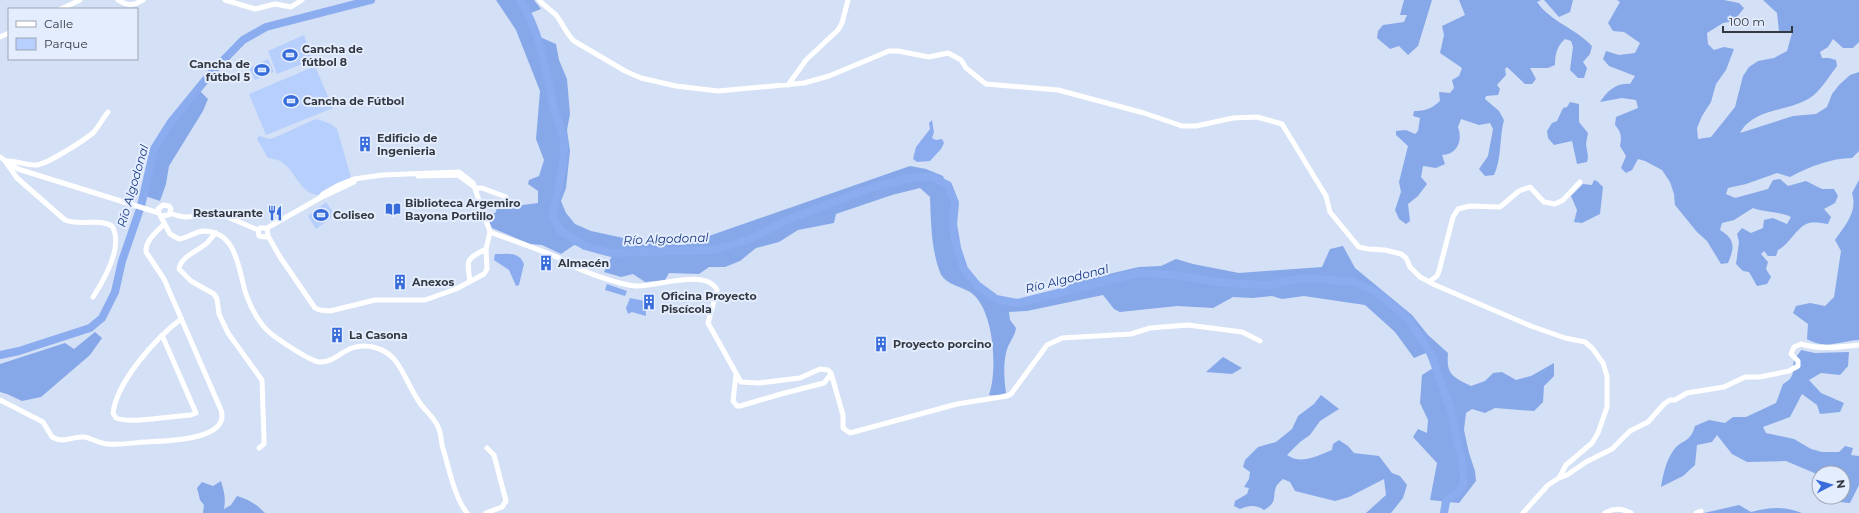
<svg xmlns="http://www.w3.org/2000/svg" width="1859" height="513" font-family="Montserrat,sans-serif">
<rect width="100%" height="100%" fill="#d4e0f5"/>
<!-- green -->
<path fill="#b7cffd" d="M304,35L313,60L277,74L268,51Z
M268,59L274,72L255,80L249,68Z
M315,66L333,108L266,135L249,94Z
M317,119L331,124L337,129L351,177L318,195C300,194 295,169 280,161C276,159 272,159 268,158L257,139L259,136C263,137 266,138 269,139C276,139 305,122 317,119Z
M326,202L335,215L316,229L308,216Z"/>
<!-- forest -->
<path fill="#86a8e9" d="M496,0H534L541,9L526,15L533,34L556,44L559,60L567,79L570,114L567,130L570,151L566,188L561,201L566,213L575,224L591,231L642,242L683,245L910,166L926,169L943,176L951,197V237L959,264L976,286L996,300L1019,304L1050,297L1074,282L1139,267L1161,266L1176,259L1193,264L1239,273L1322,267L1330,249L1343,246L1355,268L1412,315L1428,335L1448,353C1446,375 1453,377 1471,386L1485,381L1493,373L1502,372L1516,380L1531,376L1554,363V376L1544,386L1543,402L1534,411L1495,408L1485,413L1472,409L1466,413L1464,430L1469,453L1475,471L1476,481L1459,503L1430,500L1437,463L1413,437L1418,429L1427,433L1428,420L1420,403L1422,375L1433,368L1426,353L1414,358L1395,332L1365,305L1304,296L1282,299L1272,296L1253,298L1233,297L1213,308L1177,306L1120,312L1114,309L1103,295L1027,311L1009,312L1010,320L1016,328C1015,336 1010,341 1007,349C1003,363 1004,378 1006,393L998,396L989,395C998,370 994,307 970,292C960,286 944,284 940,272C931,249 931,221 930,197L920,188L892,195L836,214L834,223L798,230L779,242L756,248L740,261L725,267H709L699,274L669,273L665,280L645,282L633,274L621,277L604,272L613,254L574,245L561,254L542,245L530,244L492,228L487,217L496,212L497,206L505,203L515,206L538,203V191L528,184L529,180L539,176L544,160L536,139L540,91L516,30Z
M1404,0H1432L1418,46L1408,55L1399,46L1390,49L1377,38L1378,31L1383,25L1404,22L1407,15H1400Z
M1459,0H1541L1537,2C1551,22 1575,28 1592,46L1590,54L1583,62L1587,68L1584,78H1578L1570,70L1573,47L1571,41L1565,39C1557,46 1555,54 1555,65L1548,68H1530L1536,79L1532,84H1525L1507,67L1505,69L1506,75L1497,85L1500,89L1498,95L1486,96L1485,99L1499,111L1504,120C1499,139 1502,158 1494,175L1485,176L1479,169L1488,156L1493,129L1490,123L1479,125L1461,119L1458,127C1463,141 1457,155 1442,155L1445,164L1436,168L1423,166L1421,177L1427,184L1418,196L1408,204L1410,221L1406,224L1399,219L1395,210L1401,192L1399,182L1408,146L1396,135V131L1406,130L1415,134L1418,131L1420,118L1413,116L1414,111C1425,111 1431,109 1440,101L1439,92L1450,93L1454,88L1452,80L1459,76L1462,68L1440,53L1444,35L1442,26L1465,15Z
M1544,0H1573L1570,12L1559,17Z
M1617,0H1724L1739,3L1744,8L1734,21L1723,23L1707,33L1708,44L1714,50L1724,47L1734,49L1726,70L1716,84L1711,102L1702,116L1697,128L1698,139L1711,137L1735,107L1743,76L1749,67L1758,61L1774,58L1787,51L1792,33L1779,32L1777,13L1763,0H1859V42L1853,48H1843L1833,39L1828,47L1820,52L1822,58H1829L1836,60L1837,66C1830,75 1823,87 1814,95C1792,113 1755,106 1740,133L1793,116L1816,114L1827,107L1832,94L1839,85L1850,75L1859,72V151L1852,158C1831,158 1809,167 1790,177L1777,173L1746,184L1728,188L1726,194L1735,198L1768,189L1773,180L1780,179L1788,186L1806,181L1822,189H1834L1838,196L1835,203L1824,209L1831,217L1828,224C1822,223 1814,222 1809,223C1797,226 1790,244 1778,250L1776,256H1768L1764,251L1761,254L1768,262L1766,269L1771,277L1767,284L1757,286L1749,272L1743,271L1736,264L1739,242L1737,234L1742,228L1751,233L1763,228L1764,220L1773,218L1787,224L1791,217C1778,211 1766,213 1753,208L1734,220L1722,223L1720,230C1735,239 1735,247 1728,263L1721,264L1707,241L1697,232L1675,205L1674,194L1670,182L1662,170L1645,161L1638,159L1632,170L1626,173L1621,168L1626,156L1620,146C1622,136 1621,132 1615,125L1616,117L1638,108L1636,100L1622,98L1600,102C1607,91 1617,82 1630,84L1635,76L1609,66L1603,59L1606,51L1619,55L1635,53L1640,43L1624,32L1613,31L1608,23L1620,2Z
M199,90L208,99L203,111L169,166L166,184L160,201L145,196L155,149L172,122Z
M1570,102L1579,104V122L1588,133L1586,144L1588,157L1587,162L1577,164L1572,141L1554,145L1548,138L1547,131L1552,123L1557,121L1563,108L1567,107Z
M1594,180L1597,181L1603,187L1600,214L1582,223L1574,222L1577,210L1571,196L1583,184L1592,185Z
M1859,180V340C1839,341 1826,350 1807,339L1808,324L1793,313L1796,306L1810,303L1825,306L1834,297L1838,271L1841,251L1835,240C1845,225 1858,212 1852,193Z
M95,332L102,338L90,355L41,397L22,401L7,394L0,392V364L65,343L74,349Z
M1801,350L1815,353L1849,352L1848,366L1840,375L1821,373L1809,380L1821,393L1844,403L1840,412L1820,414L1817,405L1802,394L1790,417L1763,427L1766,433L1794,439L1811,449L1822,452H1839L1845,446L1853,448L1851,455L1859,456V485L1850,503L1827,501L1829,497H1843V473H1819V475L1786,461L1747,462L1732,454L1717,435L1712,442L1697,445L1695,465L1683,476L1661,487C1663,475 1666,461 1673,451C1681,439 1690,444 1695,426L1709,420L1725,423L1733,417H1746L1776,403L1783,384C1798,376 1790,370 1795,358C1797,355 1800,353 1801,350Z
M1223,357L1242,368L1232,374L1206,372Z
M1321,395L1339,409L1320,421L1310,435L1300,442L1287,455C1301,465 1317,456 1332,450L1333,444L1339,440L1348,446L1354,453L1379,456L1392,473L1400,476L1407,485L1403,498L1391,513H1366L1386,495L1384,479L1349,497L1335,501L1295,491L1290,482L1283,479C1281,481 1277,484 1276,487C1272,498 1278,502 1264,510C1255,504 1249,506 1240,509L1234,506L1235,501L1247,494L1249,488L1244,487L1249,479L1250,472L1243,467L1245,460L1258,447L1276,442L1292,429L1298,416L1314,404Z
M221,481C224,491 226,498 224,509L231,505L237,496C249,499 257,505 265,513H203L204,505L200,500L197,488L202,482L213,486Z
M1739,505L1751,512C1771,507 1782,506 1802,513H1704Z"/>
<!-- water -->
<path fill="#8bacee" d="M932,120L934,132L932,138L936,140L942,139L944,143L941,149L930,161L917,162L913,159L916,147L930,129L929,123Z
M495,254C507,254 519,251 524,264L519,285L516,286L509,270L494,260Z
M607,284L627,291L625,296L605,290Z
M630,298L645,301L646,316L632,312L628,314L626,308Z"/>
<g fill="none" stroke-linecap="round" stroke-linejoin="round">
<!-- river -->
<path stroke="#8bacee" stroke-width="8" d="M520,0C542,36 544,65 553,104C556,116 562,130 564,142C565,161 557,196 552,215L561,231L585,246L611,253L714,250L750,239L787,220L874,187L914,177H932L948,185L955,203L953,224L957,248L964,269L977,285L996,299L1018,303L1138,273L1176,275L1225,283L1268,285L1300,279H1319L1353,282L1377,292L1409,320L1431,354L1450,408L1463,465L1464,483L1459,492L1446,501L1444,513
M0,355L19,351L90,328L102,318L115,292L122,261L141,206L154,149L171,122L211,73L243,40L266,27L371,0"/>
<!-- minor -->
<path stroke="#fff" stroke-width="5" d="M118,0C127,6 134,6 143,0
M225,0L255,9L275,4L291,7L302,0
M539,0C544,6 551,10 556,15C563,24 566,33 574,41L625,71L641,78L676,86L718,91L804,83L829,76L889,51H898L929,57L948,53L961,60L966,68L986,84L1058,90L1144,113L1182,126H1196L1233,118L1257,117L1282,124L1326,196L1330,212L1353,240L1359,247L1368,249L1385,250L1401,254L1406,258L1410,267L1420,277L1435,285L1531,326L1565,338L1585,342L1592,348L1603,363L1607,376V407L1598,433L1592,443L1566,465L1559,478L1548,485L1523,513
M61,9L80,0
M0,37L9,33
M788,85L806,60L838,30L842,23L848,0
M0,157L18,169L159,213
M418,176L458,175L473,186
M475,188H482L506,197
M170,213C195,223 194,211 216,212L258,230L259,236L264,237L268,236
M161,216L169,215L171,209L169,206L163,205L158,209L159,213L170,234L179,239C188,238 195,231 205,231C238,233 238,270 246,294C251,309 261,327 274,336C284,343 308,360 319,362C332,363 341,352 352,348C367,343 384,348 394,359C405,372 410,390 420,403C426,412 434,417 438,427C441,432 441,439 442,445C448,464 454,497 467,513
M267,228L268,236L280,257L315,308L320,310L330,311L375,300H425L456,289L484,274L487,269L486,249L490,232L473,183L459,172L382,175L354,179L339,185L323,194L320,198
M258,230L260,228H267L320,198L354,182
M490,232C513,241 536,248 559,258C562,260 565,263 569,264C584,272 620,285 636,286C656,287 706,268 717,290L708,323L741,382L759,383L800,378L820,369L828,370L831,373L843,415V428L850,433L957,404L1007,396L1011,394L1047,345L1062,338L1131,334L1150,328L1188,325L1242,332L1260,341
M216,233C212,236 210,240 207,243C198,251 181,256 179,269L191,281L214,294L217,299L219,314L228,333L262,380L264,439V444L259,448
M470,281C467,259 465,260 486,249
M1429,282L1437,276L1439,271L1453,217L1458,209L1470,206L1500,207L1519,191L1530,187L1544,202L1555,204L1563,200L1580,182
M93,297C104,280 124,246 112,226C99,218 80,226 65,220L17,178L5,161C16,160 24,165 35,165C45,166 86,139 94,132C99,126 103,118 108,112
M162,335L196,413L191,415C172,416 131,424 116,418L113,413C117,381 156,338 181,319
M736,374L733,401L737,406H740L781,394L824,383L831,374
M0,400L43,422L52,437C64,444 73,436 84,437C92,438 99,444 108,444C120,445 132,443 144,442C163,441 231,441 221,410L164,279L146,252C145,240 157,232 164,224
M1559,478L1567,475L1586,462L1612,449L1630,431L1648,422L1664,404L1670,400H1675L1687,393L1724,387L1745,377H1760L1789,371L1798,366V361L1791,354L1794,347L1801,344C1821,350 1839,347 1859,345
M486,513L502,507L506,501L494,455L487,448
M1605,513C1614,508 1621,508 1631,513
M1696,513L1701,511"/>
</g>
<!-- icons -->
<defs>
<g id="stadium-bare" transform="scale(1.2)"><path d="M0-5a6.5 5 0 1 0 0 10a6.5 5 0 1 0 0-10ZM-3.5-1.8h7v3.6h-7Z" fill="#386cdb" stroke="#e4edfe" stroke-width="2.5" paint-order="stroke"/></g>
<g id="building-bare" transform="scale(1.2)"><path d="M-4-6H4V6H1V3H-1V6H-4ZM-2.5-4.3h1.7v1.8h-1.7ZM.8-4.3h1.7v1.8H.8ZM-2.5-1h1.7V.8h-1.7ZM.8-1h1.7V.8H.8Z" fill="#386cdb" stroke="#e4edfe" stroke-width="2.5" paint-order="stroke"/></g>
<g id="library-bare" transform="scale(1.2)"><path d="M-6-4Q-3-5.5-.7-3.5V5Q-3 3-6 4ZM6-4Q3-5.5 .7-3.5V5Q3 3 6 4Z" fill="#386cdb" stroke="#e4edfe" stroke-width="2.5" paint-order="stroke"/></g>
<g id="restaurant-bare" transform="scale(1.2)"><path d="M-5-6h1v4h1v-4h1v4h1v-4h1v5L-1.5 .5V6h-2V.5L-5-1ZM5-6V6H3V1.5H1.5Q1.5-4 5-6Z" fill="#386cdb" stroke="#e4edfe" stroke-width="2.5" paint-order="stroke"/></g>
</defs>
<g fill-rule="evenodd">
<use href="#stadium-bare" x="290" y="55"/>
<use href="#stadium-bare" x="262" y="70"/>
<use href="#stadium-bare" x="291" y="101"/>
<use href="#building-bare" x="365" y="144"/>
<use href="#library-bare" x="393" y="209"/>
<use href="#restaurant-bare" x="275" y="213"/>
<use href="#stadium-bare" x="321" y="215"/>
<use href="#building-bare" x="546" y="263"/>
<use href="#building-bare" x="400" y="282"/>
<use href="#building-bare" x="649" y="302"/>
<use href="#building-bare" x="337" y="335"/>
<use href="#building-bare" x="881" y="344"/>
</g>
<g text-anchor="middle" stroke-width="4" stroke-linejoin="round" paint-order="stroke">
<!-- poi labels -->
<g font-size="11" font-weight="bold" fill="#343941" stroke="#e4edfe" text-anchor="start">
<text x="302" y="53">Cancha de<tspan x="302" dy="13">fútbol 8</tspan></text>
<text x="250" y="68" text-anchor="end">Cancha de<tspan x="250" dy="13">fútbol 5</tspan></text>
<text x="303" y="105">Cancha de Fútbol</text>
<text x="377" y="142">Edificio de<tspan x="377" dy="13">Ingenieria</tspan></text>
<text x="405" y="207">Biblioteca Argemiro<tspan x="405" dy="13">Bayona Portillo</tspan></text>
<text x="263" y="217" text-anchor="end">Restaurante</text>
<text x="333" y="219">Coliseo</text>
<text x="558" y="267">Almacén</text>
<text x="412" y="286">Anexos</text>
<text x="661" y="300">Oficina Proyecto<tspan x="661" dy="13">Piscícola</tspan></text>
<text x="349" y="339">La Casona</text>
<text x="893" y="348">Proyecto porcino</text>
</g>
<!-- water labels -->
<g font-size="12" font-style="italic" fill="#153681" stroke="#e4edfe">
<text transform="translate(133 186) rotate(-74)" y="4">Río Algodonal</text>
<text transform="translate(666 239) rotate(-2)" y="4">Río Algodonal</text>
<text transform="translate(1067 279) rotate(-14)" y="4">Río Algodonal</text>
</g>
</g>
<!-- legend -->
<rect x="8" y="8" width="130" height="52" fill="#e4edfe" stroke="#9ea5b2"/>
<rect x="16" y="21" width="20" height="6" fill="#ffffff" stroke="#9ea5b2"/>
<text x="44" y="28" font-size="12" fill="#343941">Calle</text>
<rect x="16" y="38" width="20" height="12" fill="#b7cffd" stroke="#9ea5b2"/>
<text x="44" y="48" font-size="12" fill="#343941">Parque</text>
<!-- north arrow -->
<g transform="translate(1831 485) rotate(84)"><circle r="19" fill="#e4edfe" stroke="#9ea5b2"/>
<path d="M0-3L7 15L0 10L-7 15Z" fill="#386cdb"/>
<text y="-6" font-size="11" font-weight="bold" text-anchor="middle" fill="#343941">N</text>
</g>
<!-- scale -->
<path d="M1723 26v6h69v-6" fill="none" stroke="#343941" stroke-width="2"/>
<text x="1729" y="26" font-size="12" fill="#343941" stroke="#e4edfe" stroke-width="3" paint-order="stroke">100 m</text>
</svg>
